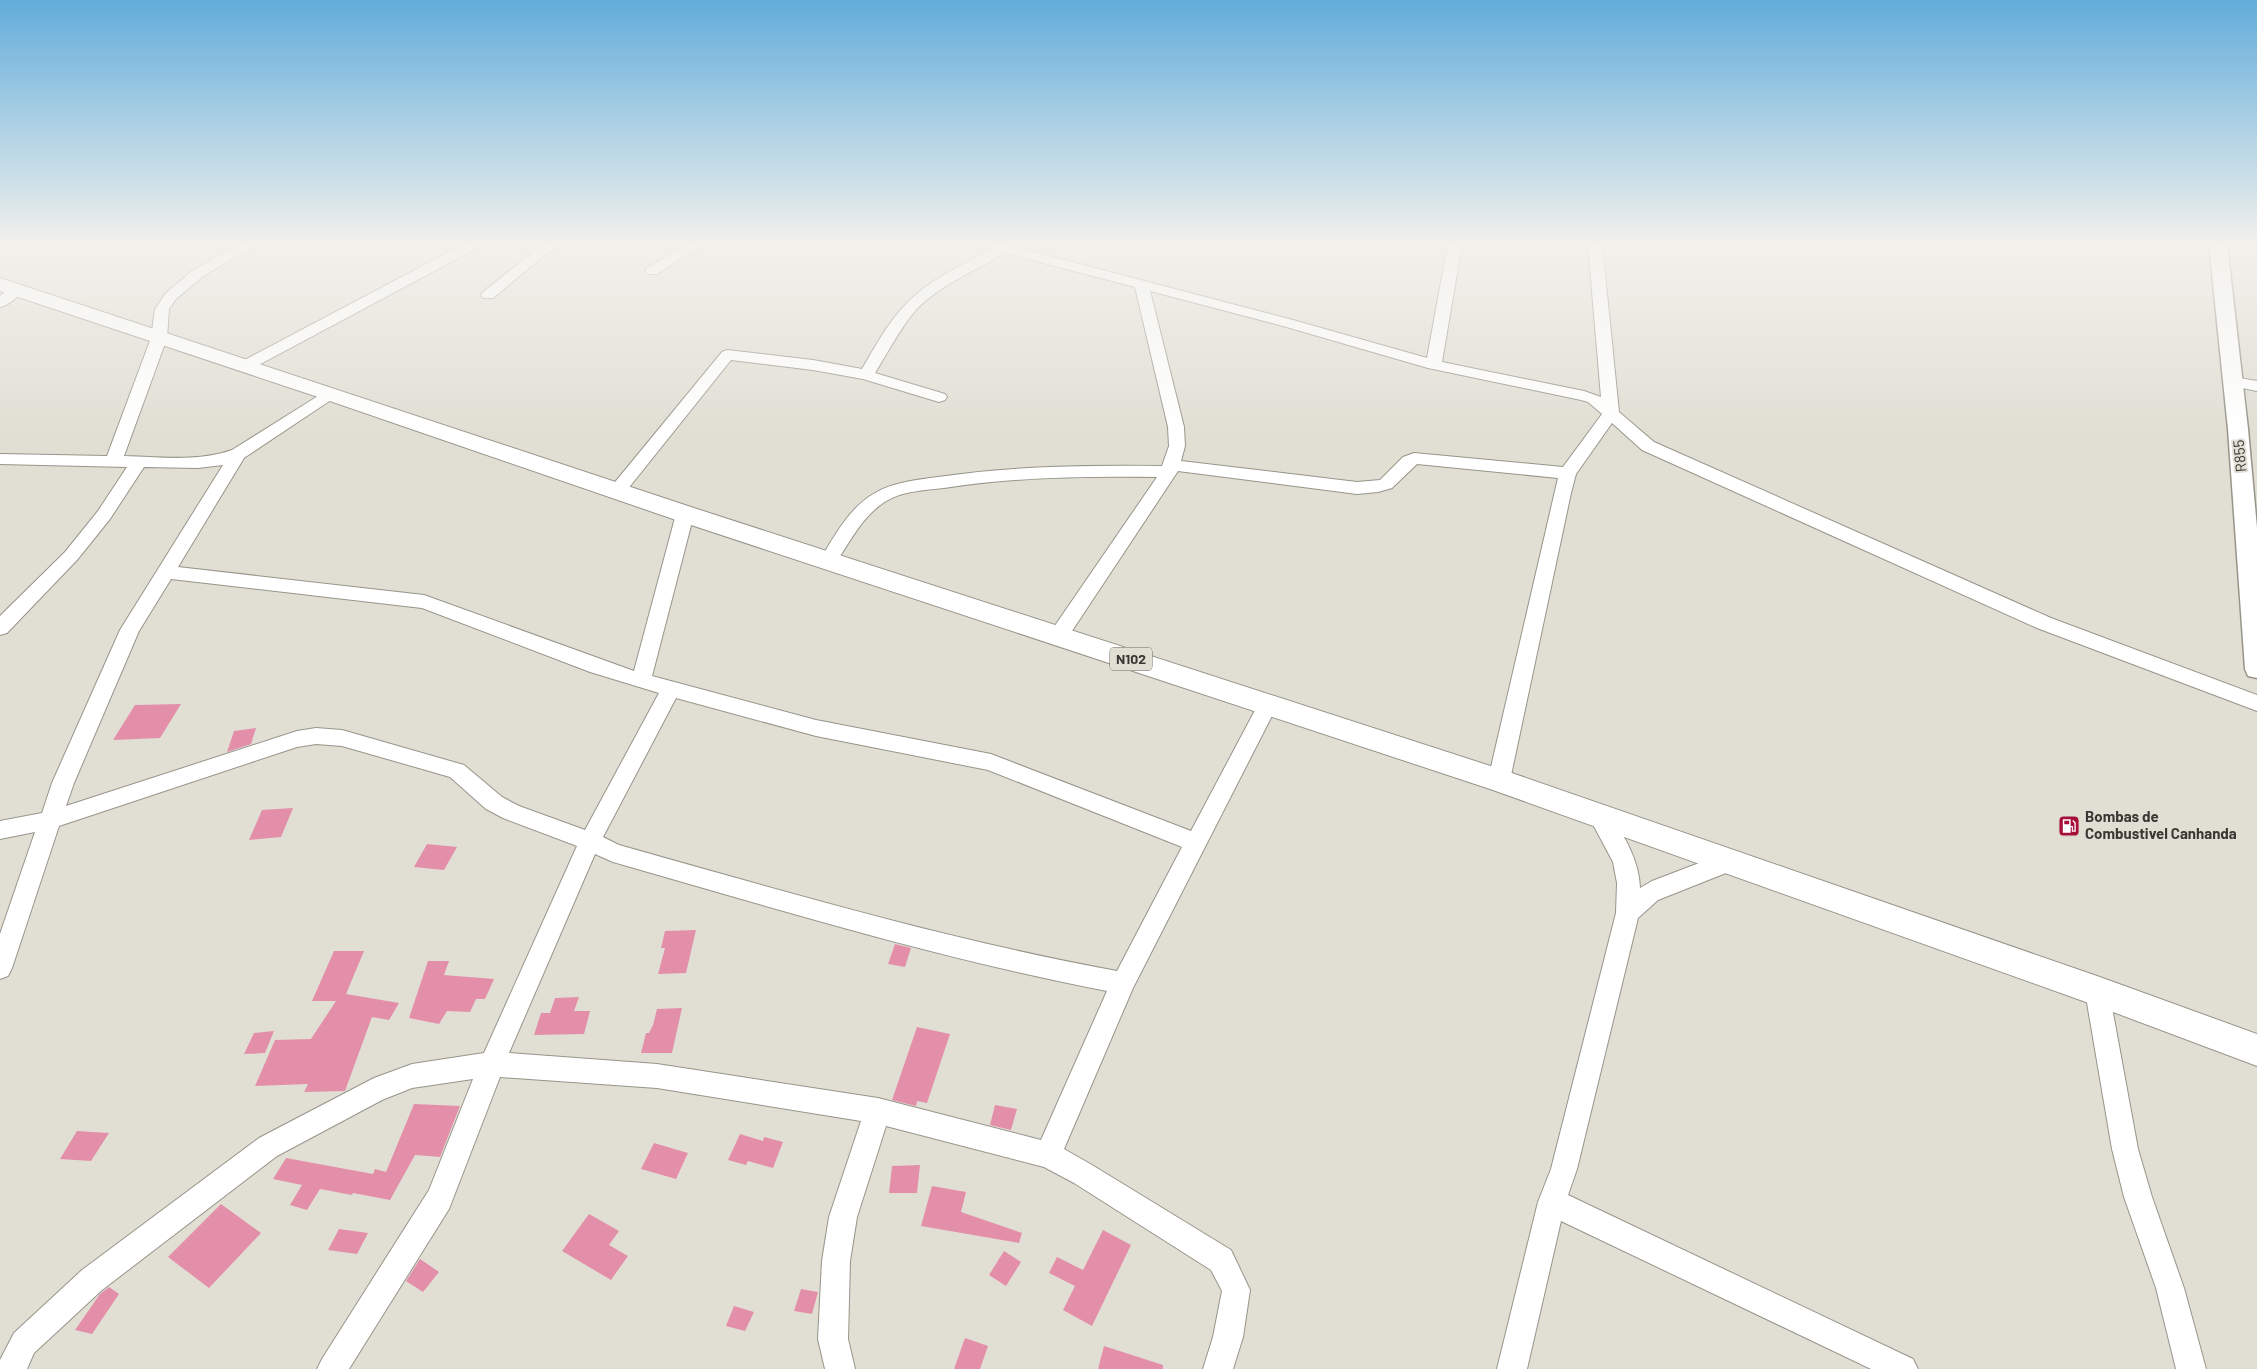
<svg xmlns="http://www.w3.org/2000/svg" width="2257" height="1369" font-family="Barlow,sans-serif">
<rect width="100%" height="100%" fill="#e1dfd4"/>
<!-- building -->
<path fill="#e48faa" d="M181,704L160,738L113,740L135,705Z
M256,728L251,744L227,752L234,731Z
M293,808L281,837L249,840L262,810Z
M427,844L457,847L444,870L414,867Z
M696,930L686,973L658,974L665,948H661L665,931Z
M895,944L911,948L905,967L888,964Z
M334,951H364L346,994L399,1003L389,1020L372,1017L345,1091L304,1092L308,1084L255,1086L275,1040L311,1039L336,1001H312Z
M428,961H449L444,975L494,979L485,999H476L470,1012L447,1011L439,1024L409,1018Z
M579,997L574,1011H590L584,1034L534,1035L541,1013H550L555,998Z
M682,1008L672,1053H641L646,1033H649L653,1025L657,1009Z
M917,1027L950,1034L927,1103L917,1101L916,1106L892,1100Z
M274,1031L265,1053L244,1054L254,1033Z
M414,1104L460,1106L440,1157L415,1155L390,1200L353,1193L352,1195L320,1189L307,1210L290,1205L302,1185L273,1179L286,1158L373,1174L375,1169L386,1172Z
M995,1105L1017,1109L1011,1130L990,1125Z
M77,1131L109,1133L91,1161L60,1159Z
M740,1134L763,1141L764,1137L783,1142L773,1168L748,1161L746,1165L728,1160Z
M654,1143L688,1153L676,1179L641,1169Z
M920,1165L917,1193H889L892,1166Z
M932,1186L966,1192L961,1212L1022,1233L1019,1243L921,1226Z
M221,1204L261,1233L209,1288L168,1257Z
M589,1214L619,1231L609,1245L628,1256L611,1280L562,1251Z
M339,1229L368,1233L357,1254L328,1250Z
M1103,1230L1131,1245L1092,1326L1063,1310L1075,1286L1049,1273L1057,1257L1083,1270Z
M1004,1251L1021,1262L1006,1286L989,1275Z
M420,1259L439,1272L423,1292L406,1281Z
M109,1287L119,1294L92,1334L75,1330L100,1294Z
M801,1289L818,1292L812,1314L794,1311Z
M734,1306L754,1312L745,1331L726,1326Z
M965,1338L988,1346L980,1369H954Z
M1104,1346L1163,1365V1369H1098Z"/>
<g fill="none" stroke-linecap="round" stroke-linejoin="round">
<!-- minor casing -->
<g stroke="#97948a" stroke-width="2">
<path id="minor" d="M240,244H257L202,277L176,299L169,309L167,338L124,456C160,457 198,462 232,450L326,391H338L340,394L244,458L178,567L424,595L634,671L676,514L679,510L685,508L691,510L694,514L652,676L816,720L991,754L1191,831L1261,699L1268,696L1275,699L1278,704L1133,988L1064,1149L1092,1165L1231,1250L1250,1290L1243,1337L1233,1369H1203L1213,1337L1222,1291L1211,1270L1074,1183L1044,1167L886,1126L857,1217L850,1261L848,1339L855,1369H825L818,1339L822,1261L829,1217L861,1121L657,1088L500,1077L449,1209L349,1369H317L322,1359L429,1190L473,1079L412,1088L382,1100L277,1156L102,1290L34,1353L27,1369H0V1360L14,1333L82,1270L259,1138L374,1078L412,1064L484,1053L577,846L503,818L486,809L450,777L342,746L316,744L297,747L59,826L12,968L8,976L0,979V934L35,832L0,839V821L42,813L52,783L120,630L223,465L198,468L144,467L110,519L77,560L7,633L0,635V616L65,552L98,511L127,467L0,464V454L107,456L151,338L155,309L166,293L192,271ZM171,579L422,608L590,672L659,693L585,830L519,806L502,797L464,765L342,730L316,728L297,731L66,806L74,783L139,631ZM676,698L816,736L988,770L1182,847L1117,971C948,940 783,891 619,845L603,837ZM595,854L613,862C777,909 940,959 1107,991L1041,1140L878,1098L657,1064L509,1053Z
M464,244H481L479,247L251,369H239L237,366L239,363Z
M543,244H558L493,298H483L481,295L483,292Z
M687,244H703L657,274H647L645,271L647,268Z
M980,244H1015V247L1293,320L1427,358L1448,244H1462L1442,362L1584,391L1601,397L1588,244H1602L1619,412L1654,442L2051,618L2257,695V711L2037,628L1642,450L1612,423L1576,474L1571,493L1510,780L1507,786L1499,789L1491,786L1488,780L1558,478L1417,464L1392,488L1378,492L1357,494L1178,471L1066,640L1059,642L1052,640L1049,635L1052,630L1157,477C1085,476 1014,477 944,488C926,490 904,491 888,500C863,514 850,542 835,564L829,566L823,564L820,560C834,536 850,507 875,493C893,482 917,480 938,477C1012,466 1087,465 1162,466L1169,446L1168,427L1135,287L1005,253C975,271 939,285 915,311C899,330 888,352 875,373L945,394L947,397L945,400L939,402L863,379L813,370L731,360L623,495L617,497L611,495L608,491L611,487L722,352L727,350L813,360L862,369C875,347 888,322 907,303C930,279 963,265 992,249L982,247ZM1150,291L1283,326L1428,368L1581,400L1588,402L1602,414L1563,467L1414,453L1403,457L1380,480L1357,482L1181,461L1185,446L1184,427Z
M16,286L23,290C18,297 9,305 0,307V296L11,287Z
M2233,377L2257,381V391L2227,385L2225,382L2227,379Z
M1600,808L1608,811C1623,835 1639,858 1640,888L1652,881L1728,852L1736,855L1739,862L1736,869L1658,900L1638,918L1577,1169L1568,1195L1913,1359L1918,1369H1871L1561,1221L1527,1369H1497L1538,1202L1551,1169L1616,913L1617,883L1613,862L1589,817L1592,811Z
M2097,980L2106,983L2109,991L2138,1149L2152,1197L2184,1288L2206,1369H2176L2156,1288L2124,1197L2112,1149L2085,991L2088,983Z"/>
</g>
<!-- tertiary casing -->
<g stroke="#97948a" stroke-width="3">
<path id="tertiary" d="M2209,244H2227L2248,429L2257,528V678L2248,676L2245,669L2228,429Z"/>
</g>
<!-- primary casing -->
<g stroke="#97948a" stroke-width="2">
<path id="primary" d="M0,278L694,508L1509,772L2097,976L2257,1034V1066L2097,1006L1490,789L676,520L324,399L0,291Z"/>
</g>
<!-- minor -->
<use href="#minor" fill="#fff" fill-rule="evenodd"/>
<!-- tertiary -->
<use href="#tertiary" fill="#fff" fill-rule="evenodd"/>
<!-- primary -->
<use href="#primary" fill="#fff" fill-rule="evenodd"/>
</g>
<!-- sky -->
<linearGradient id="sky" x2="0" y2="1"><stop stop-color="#63addb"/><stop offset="0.56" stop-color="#f2f1ec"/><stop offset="1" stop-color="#f2f1ec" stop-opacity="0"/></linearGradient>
<rect width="2257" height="435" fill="url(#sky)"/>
<!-- icons -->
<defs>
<g id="fuel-square" transform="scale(1.125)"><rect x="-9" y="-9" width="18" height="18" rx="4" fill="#a70f3b" stroke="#e1dfd4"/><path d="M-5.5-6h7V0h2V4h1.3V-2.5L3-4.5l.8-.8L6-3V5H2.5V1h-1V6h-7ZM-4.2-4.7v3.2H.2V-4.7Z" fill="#fff"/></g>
</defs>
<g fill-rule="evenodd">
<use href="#fuel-square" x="2069" y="826"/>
</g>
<g text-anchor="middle" stroke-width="4" stroke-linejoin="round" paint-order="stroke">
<!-- shield labels -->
<rect fill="#e1dfd4" stroke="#6b6a64" stroke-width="1" x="1110" y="647.5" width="42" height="23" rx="4"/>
<g font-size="14" font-weight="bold" fill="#393834">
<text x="1131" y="664">N102</text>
</g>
<!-- street labels -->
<g font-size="15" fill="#393834" stroke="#e1dfd4">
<text transform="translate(2240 456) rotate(-95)" y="5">R855</text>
</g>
<!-- poi labels -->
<g font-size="15" font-weight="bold" fill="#393834" stroke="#e1dfd4" text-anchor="start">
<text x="2085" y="822">Bombas de<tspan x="2085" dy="17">Combustivel Canhanda</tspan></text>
</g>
</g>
</svg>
